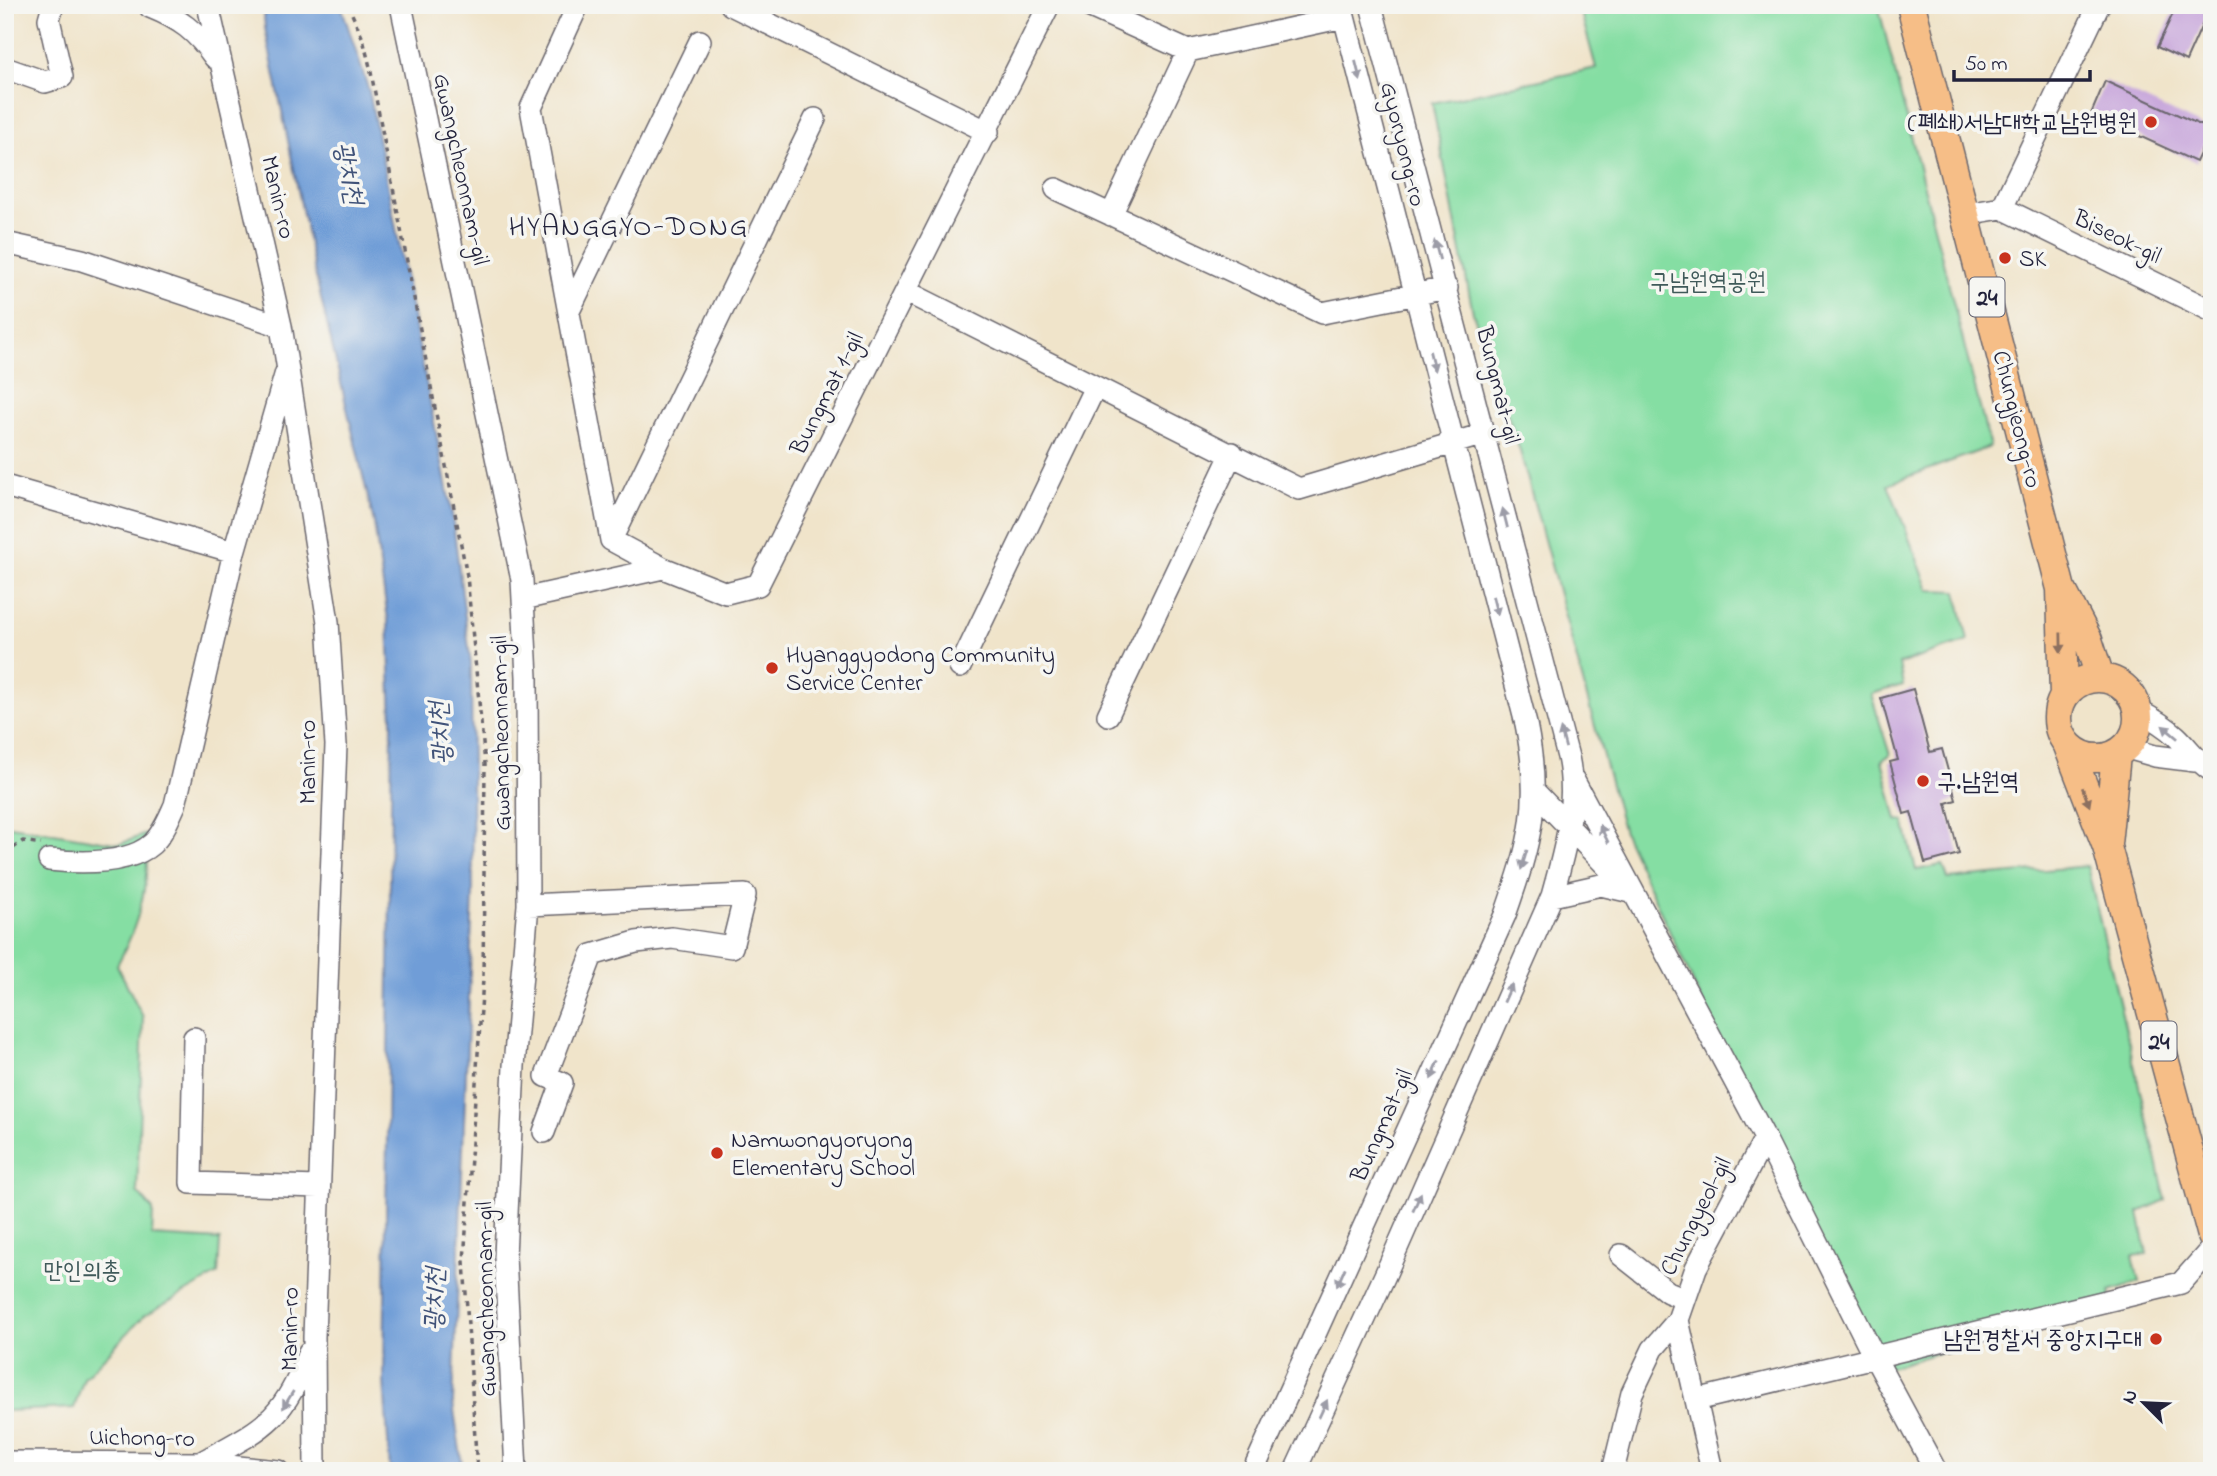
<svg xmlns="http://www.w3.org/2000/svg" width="2217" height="1476" font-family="'Indie Flower','Poor Story',sans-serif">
<rect width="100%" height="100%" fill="#f6f6f2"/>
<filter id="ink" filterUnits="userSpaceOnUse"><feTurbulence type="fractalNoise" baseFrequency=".0143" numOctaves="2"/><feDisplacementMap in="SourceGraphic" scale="14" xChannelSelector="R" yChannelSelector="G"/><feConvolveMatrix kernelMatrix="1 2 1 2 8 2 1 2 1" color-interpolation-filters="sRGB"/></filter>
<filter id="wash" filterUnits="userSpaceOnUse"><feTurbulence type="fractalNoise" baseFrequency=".00686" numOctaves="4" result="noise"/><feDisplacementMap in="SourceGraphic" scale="28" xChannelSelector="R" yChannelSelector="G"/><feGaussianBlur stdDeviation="1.57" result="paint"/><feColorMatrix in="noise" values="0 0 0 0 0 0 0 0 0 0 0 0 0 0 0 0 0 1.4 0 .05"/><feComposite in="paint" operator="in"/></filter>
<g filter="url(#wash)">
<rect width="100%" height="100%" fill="#f0e4ca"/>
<!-- green -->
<path fill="#85dea3" stroke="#54806f" stroke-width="2" d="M1579,5H1878L1990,447L1888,484L1929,590L1957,591L1968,641L1899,664L1903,685L1871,694L1890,755L1882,760L1897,820L1904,821L1916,870L1943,865L1948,879L2087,866L2166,1200L2139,1212L2147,1254L2133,1256L2139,1282L2110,1291L2112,1301L1887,1368L1765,1138L1624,833L1520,451L1473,313L1432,103L1596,68Z
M5,825L120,844L146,834C151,878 139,926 117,965L143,1017L137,1192L153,1210L152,1236L220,1240L218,1274L144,1316L84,1378L74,1408L5,1411Z"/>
<!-- water -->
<path fill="#6f9dd7" stroke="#486089" stroke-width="2" d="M263,5H341L369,91L452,514L471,664L473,895L453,1403L463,1471H390L384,1381L392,722L388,620L374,523L315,273L265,28Z"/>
<g id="blocks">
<!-- building -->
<path fill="#c4a0d9" d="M2177,5H2211L2186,61L2157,47Z
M2105,81L2211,130L2196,162L2091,114Z
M1913,689L1930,752L1942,749L1956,800L1946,803L1959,854L1925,863L1911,812L1904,814L1890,762L1898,760L1881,698Z"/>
</g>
</g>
<g filter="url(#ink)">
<use href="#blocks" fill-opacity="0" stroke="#6a666d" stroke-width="2"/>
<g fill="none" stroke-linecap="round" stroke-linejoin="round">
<!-- minor casing -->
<g stroke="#6a666d" stroke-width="24">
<path id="minor" d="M208,5L281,326L328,622L336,745L314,1337L315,1471
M401,5L522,580L527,677L528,905L514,1066L505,1256L516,1471
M578,5L531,108L611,540L663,568
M731,5L988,132
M1086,5L1188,51L1344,17
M150,7C180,19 196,31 215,58
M5,68L45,82L62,77L49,19L53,5
M1056,189L1322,313L1447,288
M2002,208L2099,5
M1966,214L2002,208L2212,311
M1111,215L1188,51
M5,243L82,260L281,326
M907,292L1299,489L1484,434
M569,311L700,41
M5,486L234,552
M611,540L815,119
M523,599L663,568L726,593L758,585L1049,5
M960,667L1095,387
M2139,711C2152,718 2165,726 2176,736C2189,748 2196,761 2212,771
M1108,715L1232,453
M2127,748L2155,756L2195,761
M1573,779L1765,1138L1874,1356L1936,1471
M1536,793L1620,880
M49,860C79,863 128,865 152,844C163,834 169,818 175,805L234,552L286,372
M1552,896L1601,885L1631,892
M528,905L745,895L732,947L672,938L636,942L592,955L546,1076L562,1083L544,1132
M194,1038L191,1183L319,1187
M1621,1255L1668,1292L1683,1298
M1678,1320L1712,1471
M1696,1400L2181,1283L2212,1248
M5,1462L200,1463L278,1471
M200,1463C263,1428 283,1422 309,1352
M1253,1471L1505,915C1531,841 1542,803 1526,724L1341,5
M1295,1471L1386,1273L1552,896C1565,850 1578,804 1568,757L1371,5
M1613,1471L1632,1393L1653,1349L1678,1320L1696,1268L1765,1138"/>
</g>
<!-- major casing -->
<g stroke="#6a666d" stroke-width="31">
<path id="major" d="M1911,5L2061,589L2064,696
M2063,592L2088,640L2100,677
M2058 718a40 40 0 1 1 80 0a40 40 0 1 1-80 0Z
M2068,746L2107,847L2212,1236
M2107,844L2116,755"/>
</g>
<!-- path -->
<path stroke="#6a666d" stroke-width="3.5" stroke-dasharray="5 5" stroke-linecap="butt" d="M348,5L363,39L370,67L467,576L485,764L483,979L464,1261L477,1471
M5,854L23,841L41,844"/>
<!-- minor -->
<use href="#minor" stroke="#fff" stroke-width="21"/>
<!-- major -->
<use href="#major" stroke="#f6be87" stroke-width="28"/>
</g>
<!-- one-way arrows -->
<defs><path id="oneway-solid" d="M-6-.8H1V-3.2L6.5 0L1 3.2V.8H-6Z" transform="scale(1.75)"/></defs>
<g fill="#9c9ca7">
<use href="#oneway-solid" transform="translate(1358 71) rotate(76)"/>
<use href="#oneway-solid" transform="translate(1437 250) rotate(-105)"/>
<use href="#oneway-solid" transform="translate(1432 361) rotate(76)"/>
<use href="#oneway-solid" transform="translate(1505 518) rotate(-104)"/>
<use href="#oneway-solid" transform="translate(1495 606) rotate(76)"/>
<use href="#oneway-solid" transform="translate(2170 732) rotate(-140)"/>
<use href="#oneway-solid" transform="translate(1563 738) rotate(-105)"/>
<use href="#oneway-solid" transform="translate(1604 834) rotate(-116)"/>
<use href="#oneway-solid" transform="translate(1524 860) rotate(107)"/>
<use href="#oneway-solid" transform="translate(1508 993) rotate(-66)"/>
<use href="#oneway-solid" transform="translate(1435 1070) rotate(114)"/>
<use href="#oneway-solid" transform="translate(1417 1202) rotate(-66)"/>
<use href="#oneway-solid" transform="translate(1341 1277) rotate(114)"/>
<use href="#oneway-solid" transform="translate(288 1400) rotate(121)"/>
<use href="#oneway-solid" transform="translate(1323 1409) rotate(-65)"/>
</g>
<g fill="#8c7061">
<use href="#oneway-solid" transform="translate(2061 643) rotate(89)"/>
<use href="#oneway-solid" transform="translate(2086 797) rotate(69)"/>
</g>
</g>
<!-- markers -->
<g fill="#c8321e" stroke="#f6f6f2" stroke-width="2.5">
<circle cx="2151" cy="122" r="7"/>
<circle cx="2005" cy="258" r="7"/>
<circle cx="772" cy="668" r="7"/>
<circle cx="1923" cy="781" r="7"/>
<circle cx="717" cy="1153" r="7"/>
<circle cx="2156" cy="1339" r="7"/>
</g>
<g text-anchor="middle" stroke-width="7" stroke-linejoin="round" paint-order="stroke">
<!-- shield labels -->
<g fill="#f6f6f2" stroke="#626272" stroke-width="2">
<rect x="1969.5" y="277.5" width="35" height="39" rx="5"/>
<rect x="2141.5" y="1021.5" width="35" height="39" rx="5"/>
</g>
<g font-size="23" font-weight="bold" fill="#22223b">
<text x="1987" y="305">24</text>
<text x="2159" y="1049">24</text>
</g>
<!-- poi labels -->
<g font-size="24" fill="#22223b" stroke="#f6f6f2" text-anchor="start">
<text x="2137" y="130" text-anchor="end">(폐쇄)서남대학교남원병원</text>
<text x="2019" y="266">SK</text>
<text x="786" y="662">Hyanggyodong Community<tspan x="786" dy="28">Service Center</tspan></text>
<text x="1937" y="789">구.남원역</text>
<text x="731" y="1147">Namwongyoryong<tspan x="731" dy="28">Elementary School</tspan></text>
<text x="2142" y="1347" text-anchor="end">남원경찰서 중앙지구대</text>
</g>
<!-- street labels -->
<g font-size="24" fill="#22223b" stroke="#f6f6f2">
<text transform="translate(1404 144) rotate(76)" y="8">Gyoryong-ro</text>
<text transform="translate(462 169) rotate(78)" y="8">Gwangcheonnam-gil</text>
<text transform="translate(279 197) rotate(77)" y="8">Manin-ro</text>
<text transform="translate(2118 236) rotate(26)" y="8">Biseok-gil</text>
<text transform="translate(1499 385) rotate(76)" y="8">Bungmat-gil</text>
<text transform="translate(826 393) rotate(-63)" y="8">Bungmat 1-gil</text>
<text transform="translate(2018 419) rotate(76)" y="8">Chungjeong-ro</text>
<text transform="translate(500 733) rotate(-91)" y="8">Gwangcheonnam-gil</text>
<text transform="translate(307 762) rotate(-90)" y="8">Manin-ro</text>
<text transform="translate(1381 1125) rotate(-66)" y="8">Bungmat-gil</text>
<text transform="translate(1695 1216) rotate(-63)" y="8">Chungyeol-gil</text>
<text transform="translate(485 1299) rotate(-91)" y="8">Gwangcheonnam-gil</text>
<text transform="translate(289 1329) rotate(-89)" y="8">Manin-ro</text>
<text transform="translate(142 1437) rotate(1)" y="8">Uichong-ro</text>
</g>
<!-- park labels -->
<g font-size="24" fill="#405a5a" stroke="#f6f6f2">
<text x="1708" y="289">구남원역공원</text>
<text x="82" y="1278">만인의총</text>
</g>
<!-- water labels -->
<g font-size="26" font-style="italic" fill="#415379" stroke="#f6f6f2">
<text transform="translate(350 173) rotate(79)" y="9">광치천</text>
<text transform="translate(439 733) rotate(-94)" y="9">광치천</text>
<text transform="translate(433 1299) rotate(-88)" y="9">광치천</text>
</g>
<!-- quarter labels -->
<g font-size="28" letter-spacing="2" fill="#22223b" stroke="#f6f6f2">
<text x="629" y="235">HYANGGYO-DONG</text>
</g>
</g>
<!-- margin -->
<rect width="2217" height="1476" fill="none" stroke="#f6f6f2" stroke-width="28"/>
<!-- north arrow -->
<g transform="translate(2144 1403) rotate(294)" stroke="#f6f6f2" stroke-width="5" paint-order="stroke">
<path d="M0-5L12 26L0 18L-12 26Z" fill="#22223b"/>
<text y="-10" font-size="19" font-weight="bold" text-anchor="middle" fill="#22223b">N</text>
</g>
<!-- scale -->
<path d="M1954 70v10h136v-10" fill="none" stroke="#22223b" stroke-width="3.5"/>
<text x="1965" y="70" font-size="21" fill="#22223b" stroke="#f6f6f2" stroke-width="5" paint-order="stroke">50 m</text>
</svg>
